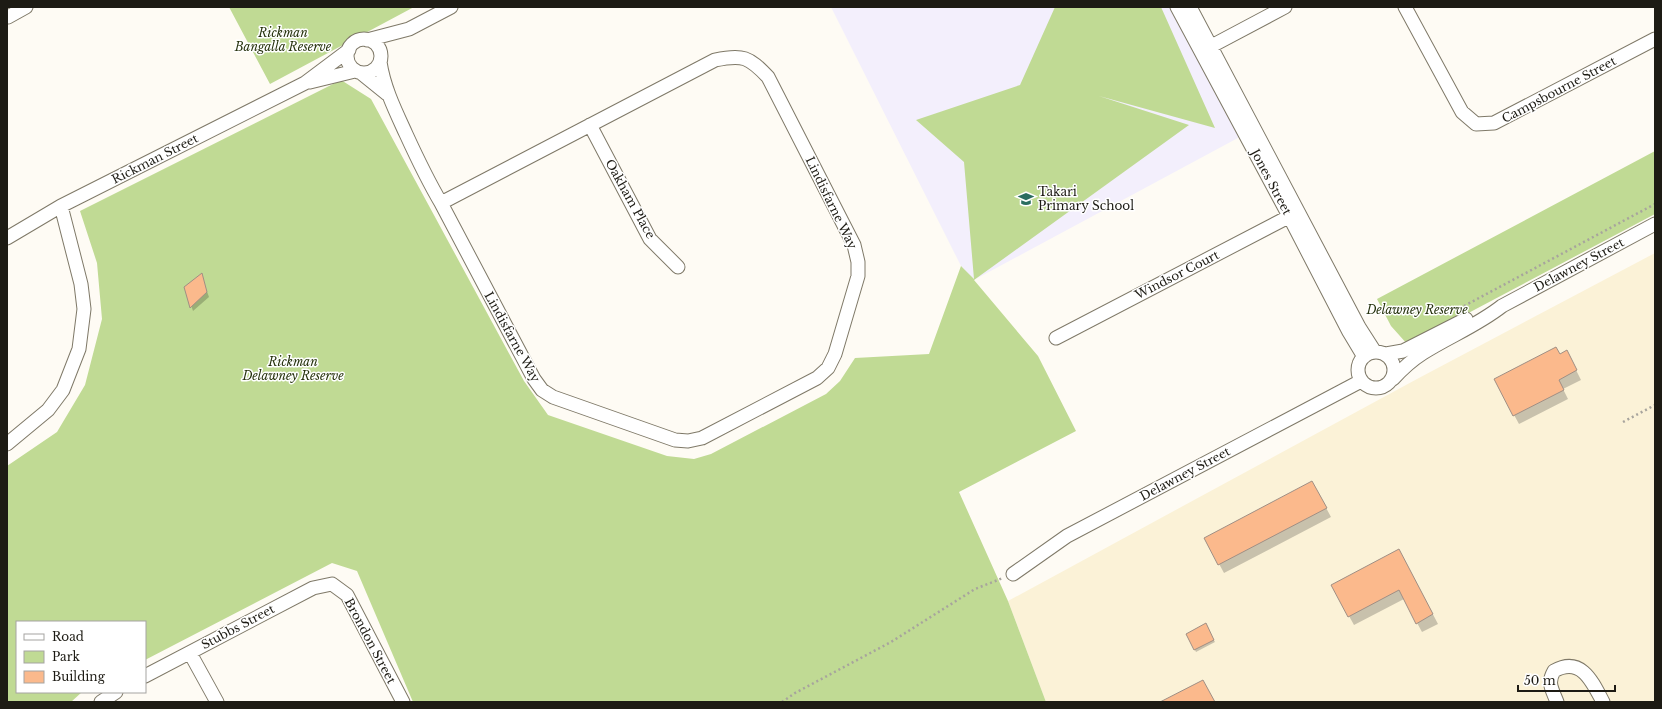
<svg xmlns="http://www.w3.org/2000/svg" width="1662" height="709" font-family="'Libre Baskerville',serif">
<rect width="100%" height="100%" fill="#fefbf4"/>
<!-- built -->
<path fill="#fbf2d7" d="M1655,253V702H1046L1008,601L1417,379Z"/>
<!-- education -->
<path fill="#f3effc" d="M831,7H1169L1249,132L974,280L961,266Z"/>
<!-- green -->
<path fill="#c0da94" d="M229,7H414L270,84Z
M1055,7H1161L1215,128L1099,96L1189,125L974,280L1038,356L1076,431L959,492L1008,601L1046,702H413L357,571L332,563L145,660V622H17V692H82L71,702H7V466L57,432L85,385L102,319L97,263L80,211L341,80L371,99L524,381L548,415L667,456L694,459L711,454L826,394L840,381L855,358L929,354L961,266L974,279L964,162L916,120L1020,85Z
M1655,151V214L1408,345L1391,326L1377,299Z"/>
<!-- shadow -->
<path fill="#0003" d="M201,275L209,297L193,311L185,287Z
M1559,355L1571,360L1581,380L1563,389L1568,399L1519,424L1495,380Z
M1317,491L1331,517L1224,573L1205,538Z
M1404,559L1438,624L1422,632L1404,599L1354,625L1349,616Z
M1205,625L1215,642L1196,652L1187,635Z"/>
<!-- building -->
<path fill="#fbb98c" stroke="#a08f84" d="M202,273L207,292L190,308L184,287Z
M1556,347L1560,354L1567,350L1577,370L1559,380L1564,390L1513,416L1494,379Z
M1312,481L1327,508L1218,565L1204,538Z
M1399,549L1433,614L1416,624L1399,590L1348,617L1331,585Z
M1206,623L1214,640L1194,650L1186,634Z
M1203,680L1215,702H1160Z"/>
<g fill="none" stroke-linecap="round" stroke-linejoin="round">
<!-- minor casing -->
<g stroke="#7f7968" stroke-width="15">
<path id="minor" d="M1177,7L1289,216L1349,332L1364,357
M1190,7L1359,327L1375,352
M1405,7L1462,112L1476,124L1494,123L1655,39
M8,17L26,7
M347 56a17 17 0 1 1 34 0a17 17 0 1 1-34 0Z
M367,40L409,29L451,7
M1204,50L1285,7
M380,62C384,88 395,110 406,134C417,158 428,181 441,203L534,379L542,390L553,397L675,440L688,441L702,438L817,378L828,368L835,354L858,276V262L854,245L768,77C749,57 743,54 715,60L441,203
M361,73L387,94
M310,82L355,71
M590,125L650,239L678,267
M7,238L61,206L305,83L349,50
M1056,338L1296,213
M1358 370a18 18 0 1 1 36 0a18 18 0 1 1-36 0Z
M1386,354L1403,351L1466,319
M1393,379C1402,369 1412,360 1423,353C1450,336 1478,325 1502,306L1655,224
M7,444L48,410L63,390L79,349L84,309L81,284L61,206
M1013,574L1067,536L1361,381
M190,653L217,702
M145,676L313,588L332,584L347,595L403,702
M101,702L116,692
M1557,702C1552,689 1547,683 1554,671C1581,656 1592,681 1603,702"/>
</g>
<!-- path -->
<path stroke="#a7a49d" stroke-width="2.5" stroke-dasharray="2 3" stroke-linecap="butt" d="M1464,306L1655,204
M1623,422L1655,405
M782,702L795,693L891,642L975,589L1003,578"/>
<!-- minor -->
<use href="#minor" stroke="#fff" stroke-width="13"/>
</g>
<!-- icons -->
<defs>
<g id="school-bare" transform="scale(1.2)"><path d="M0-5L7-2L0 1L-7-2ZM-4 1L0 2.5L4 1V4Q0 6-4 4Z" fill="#2a6d5f" stroke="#fff" stroke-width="2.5" paint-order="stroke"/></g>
</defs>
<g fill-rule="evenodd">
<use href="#school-bare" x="1026" y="199"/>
</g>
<g text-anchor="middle" stroke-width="3" stroke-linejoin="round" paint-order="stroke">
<!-- park labels -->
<g font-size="12" font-style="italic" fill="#26320d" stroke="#fff">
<text x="283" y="37">Rickman<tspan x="283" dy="14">Bangalla Reserve</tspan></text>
<text x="1417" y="314">Delawney Reserve</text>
<text x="293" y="366">Rickman<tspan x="293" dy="14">Delawney Reserve</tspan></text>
</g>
<!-- street labels -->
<g font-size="12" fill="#1d1b14" stroke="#fff">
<text transform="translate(1559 90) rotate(-28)" y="4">Campsbourne Street</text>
<text transform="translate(155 159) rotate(-27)" y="4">Rickman Street</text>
<text transform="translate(1271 182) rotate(62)" y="4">Jones Street</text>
<text transform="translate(630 199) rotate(61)" y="4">Oakham Place</text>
<text transform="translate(831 203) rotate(64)" y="4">Lindisfarne Way</text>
<text transform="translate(1579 265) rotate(-28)" y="4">Delawney Street</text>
<text transform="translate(1177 275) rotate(-27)" y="4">Windsor Court</text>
<text transform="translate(512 337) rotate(61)" y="4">Lindisfarne Way</text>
<text transform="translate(1185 474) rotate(-28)" y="4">Delawney Street</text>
<text transform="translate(238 627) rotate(-28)" y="4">Stubbs Street</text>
<text transform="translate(370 641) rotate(62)" y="4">Brondon Street</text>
</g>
<!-- poi labels -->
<g font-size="12" fill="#1d1b14" stroke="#fff" text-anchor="start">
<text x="1038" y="196">Takari<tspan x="1038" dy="14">Primary School</tspan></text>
</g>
</g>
<!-- border -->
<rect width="1662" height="709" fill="none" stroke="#1d1b14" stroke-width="16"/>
<!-- legend -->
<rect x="16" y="621" width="130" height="72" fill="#ffffff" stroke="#a5a4a1"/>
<rect x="24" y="634" width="20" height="6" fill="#ffffff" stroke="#a5a4a1"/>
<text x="52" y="641" font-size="12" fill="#1d1b14">Road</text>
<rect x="24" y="651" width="20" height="12" fill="#c0da94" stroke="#a5a4a1"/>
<text x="52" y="661" font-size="12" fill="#1d1b14">Park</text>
<rect x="24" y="671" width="20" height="12" fill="#fbb98c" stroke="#a5a4a1"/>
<text x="52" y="681" font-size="12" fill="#1d1b14">Building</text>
<!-- scale -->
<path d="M1518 685v6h97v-6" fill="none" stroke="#1d1b14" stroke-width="2"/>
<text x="1524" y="685" font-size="12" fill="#1d1b14" stroke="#ffffff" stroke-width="3" paint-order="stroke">50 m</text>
</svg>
